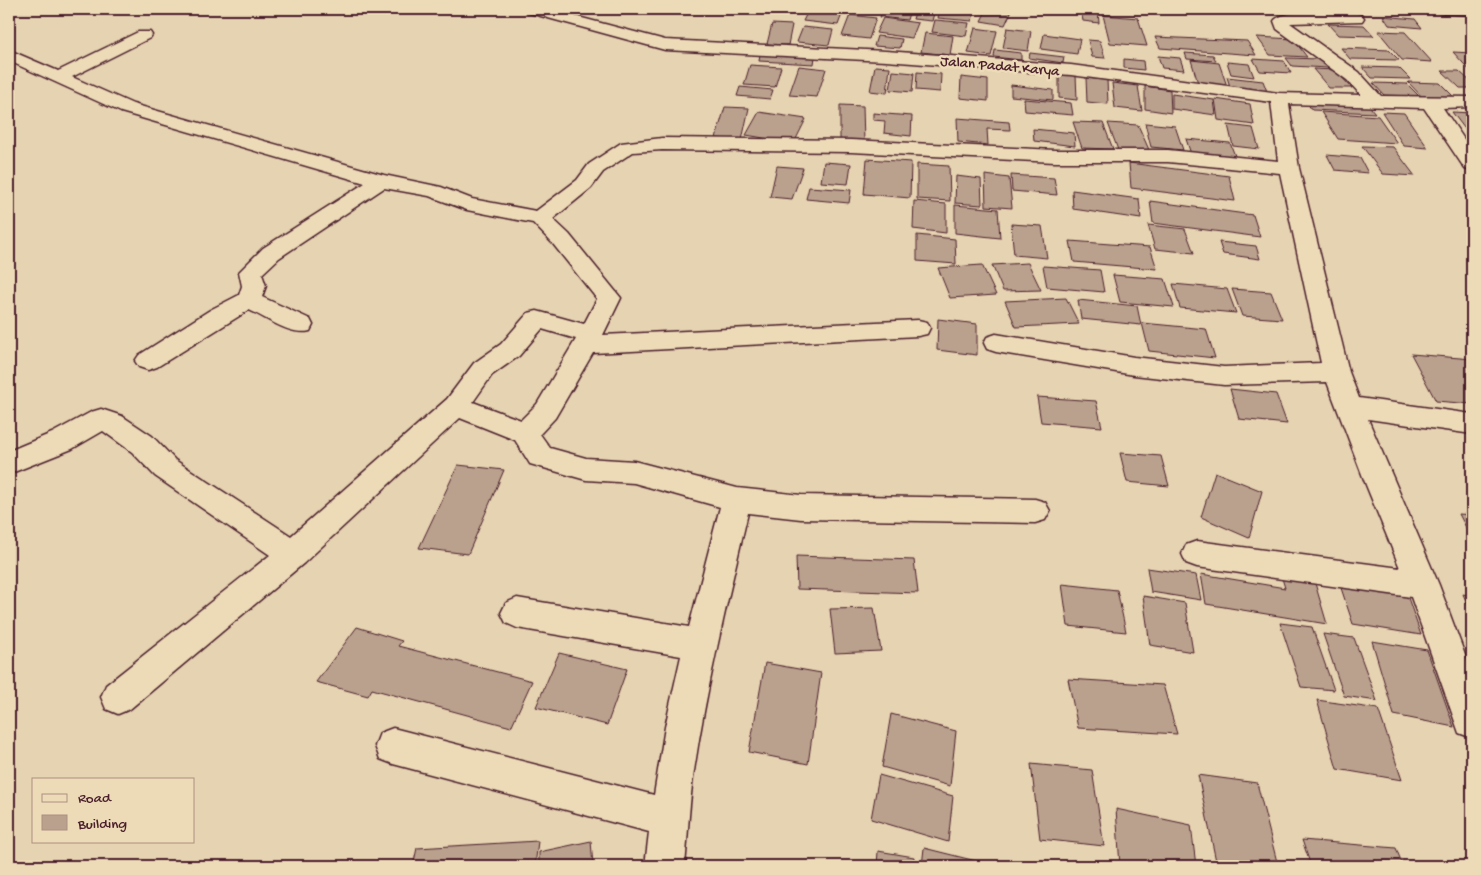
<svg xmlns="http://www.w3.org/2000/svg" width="1481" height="875" font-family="'Gochi Hand',sans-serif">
<rect width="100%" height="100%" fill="#e6d3b2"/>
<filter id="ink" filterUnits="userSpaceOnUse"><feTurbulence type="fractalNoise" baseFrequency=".02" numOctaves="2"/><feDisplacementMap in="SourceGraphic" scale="10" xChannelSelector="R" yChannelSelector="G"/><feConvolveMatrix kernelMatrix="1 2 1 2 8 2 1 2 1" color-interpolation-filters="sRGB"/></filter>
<g filter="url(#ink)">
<!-- building -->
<path fill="#baa18d" stroke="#4a1f2b" d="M883,9H910L907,20L880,17Z
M916,9H935L932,21L913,19Z
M940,9L974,12L972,21L938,18Z
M987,9L1011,12L1005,25L981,21Z
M1434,9H1466L1472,16L1439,14Z
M1081,10L1098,12L1099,23L1083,21Z
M808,11L842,14L838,25L803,21Z
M850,15L876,18L869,39L842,36Z
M1103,15L1138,18L1147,46L1110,43Z
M1383,16L1415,19L1422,28L1389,25Z
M883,18L918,23L912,38L876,33Z
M935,20L969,23L966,36L932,32Z
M772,24L792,25L788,45L767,44Z
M1328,24L1364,25L1374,36L1338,35Z
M803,27L833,30L829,45L797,42Z
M975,28L997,31L991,56L968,53Z
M1007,28L1031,31L1028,51L1003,48Z
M1378,31L1405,32L1432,62L1402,60Z
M925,33L953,36L950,55L921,52Z
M1044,34L1080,39L1077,54L1041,49Z
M877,36L902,39L900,48L874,46Z
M1155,37L1247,41L1256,55L1160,48Z
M1257,37L1293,39L1307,57L1270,55Z
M1088,40L1100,41L1105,58L1092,57Z
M1341,48L1389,50L1399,60L1350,59Z
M995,50L1021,53V60L994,57Z
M1453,52L1472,53V73Z
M1030,53L1064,57L1063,63L1029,58Z
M1185,53L1213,55L1216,61L1187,59Z
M760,54L815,57L814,64L759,61Z
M1158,56L1180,58L1184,70L1162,68Z
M1286,58L1321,59L1328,68L1292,66Z
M1124,59L1143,61L1144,70L1124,68Z
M1253,59L1284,61L1291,73L1260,71Z
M1191,60L1219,63L1227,86L1198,83Z
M1227,62L1249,64L1254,77L1231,74Z
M750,65L781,67L775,87L744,85Z
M799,66L826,69L817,97L789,95Z
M875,66L890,67L887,93L870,91Z
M1362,67L1399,68L1410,79L1372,78Z
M1313,69L1335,70L1352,88H1329Z
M893,71L914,73L912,92L890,90Z
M1442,71H1459L1472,83V88H1460Z
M917,72L941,74L940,92L916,90Z
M1059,73L1076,75L1077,100L1059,98Z
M961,77L988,80V101L960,98Z
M1227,77L1263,81L1268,94L1231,90Z
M1086,78L1107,80L1108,104L1087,102Z
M1408,82L1440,83L1458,101L1425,100Z
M1112,83L1138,86L1142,111L1115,108Z
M1373,83L1407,84L1419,96L1384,95Z
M1011,85L1053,90V100L1011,96Z
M1145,86L1170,90L1171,113L1145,109Z
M740,87L773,90L770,99L737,96Z
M1172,94L1214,100L1216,115L1172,109Z
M1024,99L1071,103L1073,115L1025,111Z
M1215,99L1250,104L1254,125L1218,120Z
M1304,99L1366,102L1375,113L1312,110Z
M840,105L863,106L864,143L840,142Z
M725,107L749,108L742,140L716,138Z
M759,112L806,119L794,143L746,135Z
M1321,112L1378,116L1397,143L1338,139Z
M1382,112L1404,113L1428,148L1404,146Z
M1452,112L1472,113V137H1471Z
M873,113L912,116L911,136L884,133L885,121L873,120Z
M957,118L1009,122L1010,130L987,129L988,145L958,142Z
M1073,122L1103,123L1113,149L1082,148Z
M1108,123L1138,125L1150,152L1118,150Z
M1145,123L1175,126L1183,150L1151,147Z
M1228,125L1253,128L1259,149L1233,146Z
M1033,129L1074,133L1075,146L1034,141Z
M1186,139L1230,143L1237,161L1192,157Z
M1362,146L1393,147L1415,176L1383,174Z
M1327,155L1360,158L1368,173L1335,170Z
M867,159L911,162L910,198L864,194Z
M824,162L851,164L848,184L821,182Z
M1129,163L1229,176L1235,201L1131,188Z
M917,164L949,166L950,201L917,199Z
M777,166L803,168L792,199L770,197Z
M985,175L1009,178L1012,208L986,206Z
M1011,175L1054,178L1057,195L1012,191Z
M956,176L981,179L982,205L955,203Z
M809,187L851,190L849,203L806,199Z
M1072,190L1139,199L1141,219L1073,209Z
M914,201L946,204V233L913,229Z
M1150,201L1253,215L1260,237L1153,223Z
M955,205L998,209L1000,238L955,233Z
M1011,224L1042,226L1047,258L1014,255Z
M1148,225L1185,229L1194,253L1155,249Z
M917,235L955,239L956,264L917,261Z
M1070,241L1150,247L1157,269L1074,262Z
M1219,242L1256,246L1260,259L1223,254Z
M1028,263L1041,290L1003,291L992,265Z
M982,265L996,295L950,298L938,268Z
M1043,266L1100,270L1104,292L1047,287Z
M1113,275L1165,279L1174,307L1120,302Z
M1173,284L1227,289L1236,313L1180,308Z
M1232,289L1271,292L1282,319L1242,316Z
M1066,298L1079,324L1016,327L1005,301Z
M1078,300L1137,306L1141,325L1081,319Z
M938,319L977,324V355L937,350Z
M1142,323L1206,329L1215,358L1149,351Z
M1411,354L1472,359V404L1436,401Z
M1230,389L1276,394L1287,424L1239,419Z
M1037,397L1096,401L1102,427L1041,422Z
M1120,453L1161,456L1169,486L1127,482Z
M458,465L504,470L468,554L419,548Z
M1215,472L1262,491L1249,538L1201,517Z
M1459,514L1472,515V539Z
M796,556L914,560L918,593L797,589Z
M1147,568L1196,575L1201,600L1151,592Z
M1201,574L1285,588L1281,575L1314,580L1327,624L1206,604Z
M1062,584L1117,590L1126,632L1068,626Z
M1340,585L1407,595L1421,635L1353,624Z
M1463,594L1472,596V615Z
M1143,596L1185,603L1193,652L1150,645Z
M874,608L881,651L835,653L830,609Z
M1280,623L1312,627L1334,690L1301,687Z
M357,627L402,641L398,646L532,681L511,727L372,689L368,696L316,682Z
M1323,634L1354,638L1377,701L1344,696Z
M1372,641L1427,650L1454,727L1394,715Z
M559,653L627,669L607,725L536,707Z
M765,663L821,673L808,764L749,752Z
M1068,679L1163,685L1177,734L1078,728Z
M1317,700L1378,709L1402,780L1337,769Z
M891,714L956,731L950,786L882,767Z
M1031,764L1092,770L1104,846L1040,839Z
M879,775L953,796L948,842L871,819Z
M1198,775L1257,783L1278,866H1217Z
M1116,809L1191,825L1196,866H1120Z
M1302,840L1396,848L1403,866H1311Z
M538,841L535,866H413L417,848Z
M591,841L593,866H539V852Z
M924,848L984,863V866H922Z
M878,851L914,857L913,866H877Z"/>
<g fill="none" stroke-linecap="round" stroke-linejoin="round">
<!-- minor casing -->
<g stroke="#4a1f2b" stroke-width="3">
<path id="minor" d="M523,9H548L665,40L886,51L1071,65L1279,93L1361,95L1347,80L1277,29L1274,21C1283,8 1339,13 1356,13L1362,15L1364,18L1362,21L1290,23L1359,72L1381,96L1472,97V107L1443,108L1472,151V171L1465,169L1424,108L1289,104L1299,168L1349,372L1359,398L1472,414V434L1368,419L1439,585L1472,674V738L1459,733L1411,597L1197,567L1186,563L1182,554L1186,545L1197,541L1400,568L1366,485L1327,382L1224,385L1134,375L996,352L987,349L984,343L987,337L996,334L1134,357L1224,367L1321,363L1280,173L1168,162H1055L851,152L662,150L633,152L603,172L591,188L553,219L569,234L621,298L603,335L918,320L927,322L930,328L927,334L918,336L593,353L555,418L540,434L550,448L586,458L634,461L737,488L801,495L1035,499L1045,502L1050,511L1045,520L1035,523L801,519L748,513C728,599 707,684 694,771C689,803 688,835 685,866H645L649,832L393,764L380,759L375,746L380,733L393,728L654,795L665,727L681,656L517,628L506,623L501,613L506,603L517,598L689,627L720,507L634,483L586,480L530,464L515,440L460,418L304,563L130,709L118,714L106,709L101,697L106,685L270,555L155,476L132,452L103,431L72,449L9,474V451L52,433L91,412L101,409L122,416L152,436L175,460L291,536L447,399L474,363L501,344L528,313L537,311L584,324L597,299L553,244L533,223L467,210L429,196L384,188L279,258L262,274L266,286L262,297L310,319L313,325L310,331C290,336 267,318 249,310L157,367L148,370L139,367L135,361L139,355L210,310L239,295L242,286L239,272L263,248L365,183L121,112L9,61V50L58,71L138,32H150L152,35L150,38L72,77L133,104L384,175L441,187L472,199L536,211L577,180L589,164L621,143L662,138L851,140L1055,150H1168L1278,161L1271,102L1071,75L886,61L665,50L526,12ZM542,329L576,339L537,404L521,420L473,402L492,375L519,356Z"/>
</g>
<!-- minor -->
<use href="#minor" fill="#eddbb8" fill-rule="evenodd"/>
</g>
</g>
<g text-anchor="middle" stroke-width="5" stroke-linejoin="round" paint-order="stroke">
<!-- far-street labels -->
<g font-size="15" fill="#4a1f2b" stroke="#eddbb8">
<text transform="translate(1000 65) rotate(5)" y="5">Jalan Padat Karya</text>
</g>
</g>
<!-- margin -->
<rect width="1481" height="875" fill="none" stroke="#eddbb8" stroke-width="30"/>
<rect x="15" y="15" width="1451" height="845" fill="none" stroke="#4a1f2b" stroke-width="2" filter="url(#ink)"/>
<!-- legend -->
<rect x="32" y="778" width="162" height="65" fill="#eddbb8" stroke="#ac9080"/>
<rect x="42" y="794" width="25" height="8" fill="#eddbb8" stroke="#ac9080"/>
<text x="78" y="802" font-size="15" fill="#4a1f2b">Road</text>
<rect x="42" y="815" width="25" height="15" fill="#baa18d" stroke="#ac9080"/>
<text x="78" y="828" font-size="15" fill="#4a1f2b">Building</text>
</svg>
